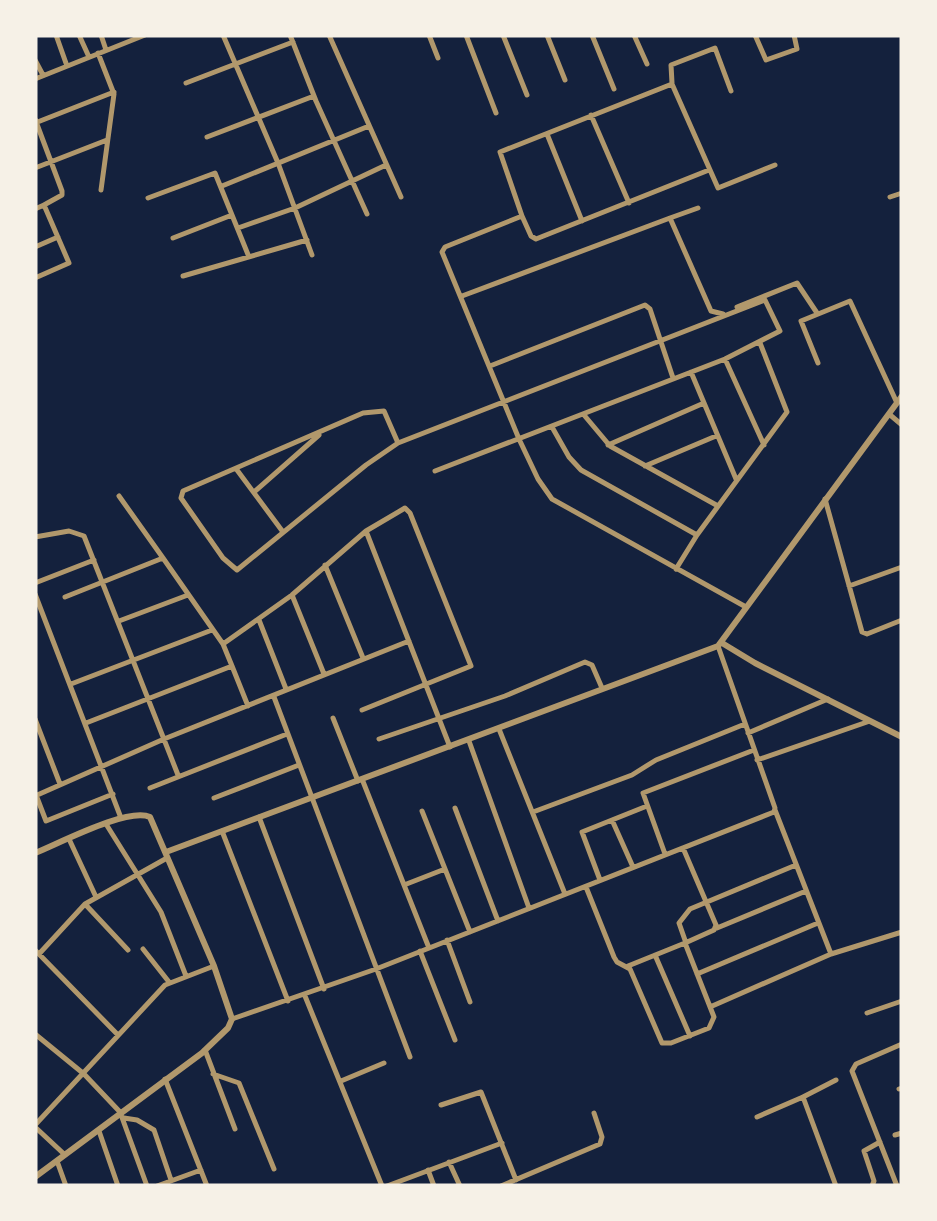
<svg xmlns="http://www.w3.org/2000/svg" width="937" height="1221" font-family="'Zilla Slab',serif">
<rect width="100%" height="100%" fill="#14213d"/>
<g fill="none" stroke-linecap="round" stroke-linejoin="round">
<!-- minor -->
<path stroke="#b1986c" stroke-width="5" d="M56,35L67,66
M79,35L89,57
M101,35L106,50
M223,35L278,163L312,255
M290,35L316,101L367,214
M329,35L401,197
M429,35L438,58
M466,35L496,113
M503,35L527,95
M547,35L565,80
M592,35L614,89
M634,35L647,64
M755,35L766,60L797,49L794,35
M98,53L114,94L101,190
M35,60L43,75
M35,79L145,35
M186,83L293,42
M672,83L671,65L715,48L731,91
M591,115L629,203
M35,119L62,191V195L44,205L69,263L35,278
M35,123L114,92
M547,134L582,221
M207,137L314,96
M35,168L107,140
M709,170L536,239L531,236L522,216L445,247L442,252L519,439L538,479L552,499L746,607
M222,186L369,126
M890,197L902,193
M148,198L215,173L249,257
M698,208L670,218L711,311L723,314
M35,209L44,205
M522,216L500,152L672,84L718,188L775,165
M238,228L295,208L386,165
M173,238L232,215
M35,247L58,237
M183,276L307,240
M462,296L670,218
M737,307L797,283L817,313
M725,359L764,445
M818,363L801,321L850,301L897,403
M490,366L645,305L650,309L673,378
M691,372L736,479
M889,414L902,425
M584,415L610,446L718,506
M552,427L569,457L581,470L697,535
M398,443L384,411L363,413L183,491L181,498L223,558L237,570L366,465L398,443L765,300L780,331L725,359L435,471
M608,445L704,403
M645,466L716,436
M237,470L283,532
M254,492L319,435
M119,496L163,558
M825,499L862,632L867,634L902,620
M366,531L450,747
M35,537L69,531L84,536L178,775
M325,565L363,658
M676,569L697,535L787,412L760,343
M35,583L94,560
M849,586L902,567
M35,594L121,818
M292,595L324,674
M65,597L163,558L223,644L232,666
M259,620L286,689
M119,621L188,595
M223,644L292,595L366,531L405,508L410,513L471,666L362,710
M71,684L212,630
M274,697L410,1057
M333,718L358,781
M35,719L60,784
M86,723L232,666L248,706
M499,729L565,894
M748,733L828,699
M379,739L505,696L585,662L592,665L602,688
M469,741L529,908
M757,760L870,721
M362,779L429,948
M150,788L287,734
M36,795L46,821L113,794
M35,796L164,739L409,641
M214,798L299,765
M455,808L498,921
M775,810L831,954
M422,811L470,932
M533,812L632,775L656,760L745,724
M259,817L324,989
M612,820L633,867
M106,824L161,912L186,976
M222,831L288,1001
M69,839L96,897
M665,854L643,793L754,750
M600,880L582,832L647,806
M404,885L445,869
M586,887L614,957L617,962L630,969L662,1043H671L709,1028L714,1017L685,943L714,930L716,925L683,848
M85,904L128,950
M717,928L806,891
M447,940L470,1002
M686,943L679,923L690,909L796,865
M143,949L169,982
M35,950L118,1035
M420,951L455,1040
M39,954L85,904L167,858
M655,955L690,1036
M628,966L685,943
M697,974L818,923
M305,996L382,1186
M710,1007L831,954L902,932
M867,1013L902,1001
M232,1019L376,969L774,812L775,808L718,646
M35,1034L84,1074L120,1112L147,1186
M205,1050L235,1129
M213,1074L239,1083L274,1169
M165,1079L207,1186
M341,1081L384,1063
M899,1089L902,1088
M441,1105L481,1092L516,1180
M757,1117L803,1097
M124,1118L137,1120L154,1130L171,1180
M35,1125L165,985L214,966
M35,1127L64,1154
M99,1131L118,1186
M895,1135L902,1133
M57,1161L66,1186
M449,1162L460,1186
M428,1170L434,1186
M157,1186L201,1170
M387,1186L502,1143
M501,1186L600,1144L602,1137L594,1113
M836,1186L803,1097L836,1080
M872,1186L874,1181L864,1151L880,1142
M897,1186L852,1071L856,1064L902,1044"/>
<!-- tertiary -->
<path stroke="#b1986c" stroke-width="6" d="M722,643L755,663L902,737
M166,852L718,646L902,396
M35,853C60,843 128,807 150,817L214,966L232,1019L228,1028L202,1053L35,1177"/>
</g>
<!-- border -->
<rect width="937" height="1221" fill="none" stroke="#f6f1e7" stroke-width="75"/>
</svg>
